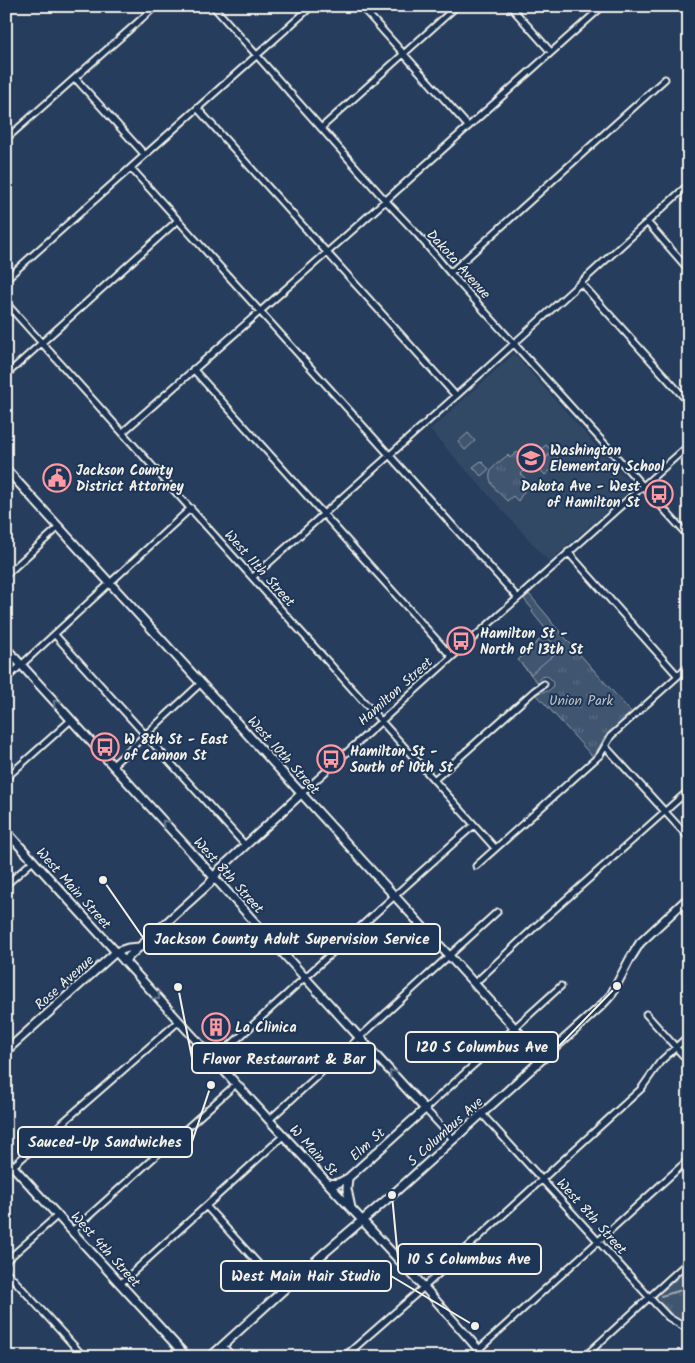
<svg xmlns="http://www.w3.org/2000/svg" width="695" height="1363" font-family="Kalam,sans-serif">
<defs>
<pattern id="park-tufts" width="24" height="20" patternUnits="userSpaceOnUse" patternTransform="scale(1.25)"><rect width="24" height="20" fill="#40546f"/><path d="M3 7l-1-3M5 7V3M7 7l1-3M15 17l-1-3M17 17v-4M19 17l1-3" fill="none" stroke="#5c6d84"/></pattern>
</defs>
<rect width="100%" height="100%" fill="#263d5d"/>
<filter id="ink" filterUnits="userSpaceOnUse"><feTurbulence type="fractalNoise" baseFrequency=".02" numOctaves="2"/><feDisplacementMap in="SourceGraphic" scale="10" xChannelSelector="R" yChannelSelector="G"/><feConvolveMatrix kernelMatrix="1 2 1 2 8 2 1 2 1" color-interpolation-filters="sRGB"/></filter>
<g filter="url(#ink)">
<!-- built -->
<path fill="#334966" d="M514,354L633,487L549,562L430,430Z"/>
<!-- park -->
<path fill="url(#park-tufts)" stroke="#9aa2ac" d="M517,452L530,465L521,474L529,483L518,501L513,496L507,501C500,493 484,482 492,469C496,464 503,459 508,455L510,458Z
M481,461L489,469L481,476L473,467Z
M529,594L550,619L552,623L632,713L605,737L593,757L536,694C543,690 550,694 553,685C552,675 542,673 537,682L518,660L548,632L532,612L533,610L524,599Z
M689,1268V1326L676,1319L662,1304L658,1302L656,1298L658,1293L664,1290Z"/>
<!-- garden -->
<path fill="#40546f" stroke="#9aa2ac" d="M468,433L475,441L465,450L458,442Z
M546,445L552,451L540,462L534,455Z
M553,452L561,461L545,475L537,466Z
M545,635L559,650L531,674L518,660Z"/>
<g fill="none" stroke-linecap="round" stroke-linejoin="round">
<!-- stream -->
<path stroke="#9fa7ae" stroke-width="2" d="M661,1296L689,1288"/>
<!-- street casing -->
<g stroke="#f4f1e8" stroke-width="9">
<path id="street" d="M213,6L385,200L418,235L450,273L689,537
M361,6L468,126
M510,6L551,52
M75,78L145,155
M198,109L456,396
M321,128L457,6
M6,139L156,6
M131,168L517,597
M647,222L689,270
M450,273L665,79
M6,279L312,6
M581,283L689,403
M6,303L495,848
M193,369L452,657
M6,375L178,220
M123,432L356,227L603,6
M568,552L678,676
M6,575L59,527
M253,577L485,370L689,184
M55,635L245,845
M6,679L191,508
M605,746L689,838
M113,765L201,683
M6,778L71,720
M434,780L534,691L544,684
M302,793L452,657L689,445
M476,866L600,755L611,736L689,666
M6,885L33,861
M475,983L536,926L689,790
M646,1014L689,1062
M214,1060C301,982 386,902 474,825
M482,1114L649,1297L668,1317L689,1330
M269,1120L497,912
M454,1140L425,1109L561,986
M13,1166L179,1021
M206,1206L283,1291
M72,1231L236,1084
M6,1261L58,1215
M6,1271L84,1357
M120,1284L283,1136
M222,1345L233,1357
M344,1357L424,1287L641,1089L660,1062L689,1035
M475,1357L479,1349L689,1159
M584,1357L689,1261"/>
</g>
<!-- secondary casing -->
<g stroke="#f4f1e8" stroke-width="11">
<path id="secondary" d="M6,469L543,1059
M6,648L359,1037L425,1109L348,1178L347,1189L351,1208
M6,831L269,1120L424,1287L485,1357
M124,961L209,884L220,869L302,793
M6,1051L116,952L128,948L140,947
M6,1159L187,1357
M328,1183C336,1185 341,1182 348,1178
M210,1357L323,1254L392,1195L601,1006L611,995L630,959L640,943L689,897"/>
</g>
<!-- street -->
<use href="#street" stroke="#1d3557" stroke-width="5"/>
<!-- secondary -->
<use href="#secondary" stroke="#1d3557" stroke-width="7"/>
</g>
<!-- one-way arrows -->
<defs><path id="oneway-chevron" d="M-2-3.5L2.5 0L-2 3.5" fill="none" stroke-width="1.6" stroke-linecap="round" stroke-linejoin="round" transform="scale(1.25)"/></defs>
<g stroke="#68778a">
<use href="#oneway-chevron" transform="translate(56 703) rotate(-132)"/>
<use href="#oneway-chevron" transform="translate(165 823) rotate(-132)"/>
<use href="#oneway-chevron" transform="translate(157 997) rotate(47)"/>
<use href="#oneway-chevron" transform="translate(392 1073) rotate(-133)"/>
</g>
</g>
<!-- icons -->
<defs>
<g id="school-ring" transform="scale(1.4375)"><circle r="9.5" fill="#1d3557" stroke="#ff9aa2" stroke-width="1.5"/><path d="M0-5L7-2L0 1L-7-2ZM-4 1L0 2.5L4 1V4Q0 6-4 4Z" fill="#ff9aa2"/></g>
<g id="civic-ring" transform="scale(1.4375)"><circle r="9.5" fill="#1d3557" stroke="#ff9aa2" stroke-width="1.5"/><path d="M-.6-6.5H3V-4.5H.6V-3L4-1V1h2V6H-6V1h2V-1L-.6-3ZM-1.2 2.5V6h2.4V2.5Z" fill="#ff9aa2"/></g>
<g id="bus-ring" transform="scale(1.4375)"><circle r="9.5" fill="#1d3557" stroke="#ff9aa2" stroke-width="1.5"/><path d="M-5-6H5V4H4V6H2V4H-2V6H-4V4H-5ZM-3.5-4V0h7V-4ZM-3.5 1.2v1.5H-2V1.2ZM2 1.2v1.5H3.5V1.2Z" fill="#ff9aa2"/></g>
<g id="building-ring" transform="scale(1.4375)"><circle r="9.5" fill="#1d3557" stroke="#ff9aa2" stroke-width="1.5"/><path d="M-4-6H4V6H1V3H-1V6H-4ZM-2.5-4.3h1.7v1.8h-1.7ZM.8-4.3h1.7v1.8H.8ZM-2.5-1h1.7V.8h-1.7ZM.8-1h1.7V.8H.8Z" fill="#ff9aa2"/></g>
</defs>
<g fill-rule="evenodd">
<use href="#school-ring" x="531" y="458"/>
<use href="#civic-ring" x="57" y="478"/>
<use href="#bus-ring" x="659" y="494"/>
<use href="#bus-ring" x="461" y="641"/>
<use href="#bus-ring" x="105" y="747"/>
<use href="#bus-ring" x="331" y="759"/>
<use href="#building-ring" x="216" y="1027"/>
</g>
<g text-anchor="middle" stroke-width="4" stroke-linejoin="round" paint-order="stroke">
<!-- street labels -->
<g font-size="14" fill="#f4f1e8" stroke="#1d3557">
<text transform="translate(459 264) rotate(48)" y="5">Dakota Avenue</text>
<text transform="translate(260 568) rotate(48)" y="5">West 11th Street</text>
<text transform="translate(395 691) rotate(-42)" y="5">Hamilton Street</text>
<text transform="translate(284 755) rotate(48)" y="5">West 10th Street</text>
<text transform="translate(229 875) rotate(48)" y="5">West 8th Street</text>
<text transform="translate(74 888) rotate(48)" y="5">West Main Street</text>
<text transform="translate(64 982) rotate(-42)" y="5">Rose Avenue</text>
<text transform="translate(445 1131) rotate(-42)" y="5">S Columbus Ave</text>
<text transform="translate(367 1144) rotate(-42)" y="5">Elm St</text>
<text transform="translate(314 1150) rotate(47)" y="5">W Main St</text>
<text transform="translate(592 1216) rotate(48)" y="5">West 8th Street</text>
<text transform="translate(106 1249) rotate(48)" y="5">West 4th Street</text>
</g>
<!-- poi labels -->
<g font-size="14" font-weight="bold" fill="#f4f1e8" stroke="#1d3557" text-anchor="start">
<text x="550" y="455">Washington<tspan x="550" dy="16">Elementary School</tspan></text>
<text x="76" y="475">Jackson County<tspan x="76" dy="16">District Attorney</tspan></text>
<text x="640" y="491" text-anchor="end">Dakota Ave - West<tspan x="640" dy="16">of Hamilton St</tspan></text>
<text x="480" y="638">Hamilton St -<tspan x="480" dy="16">North of 13th St</tspan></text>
<text x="124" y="744">W 8th St - East<tspan x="124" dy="16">of Cannon St</tspan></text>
<text x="350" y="756">Hamilton St -<tspan x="350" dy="16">South of 10th St</tspan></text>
<text x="235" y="1032">La Clinica</text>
</g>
<!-- park labels -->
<g font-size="14" fill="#bec2c4" stroke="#1d3557">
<text x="581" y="705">Union Park</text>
</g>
</g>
<!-- callouts -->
<path fill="none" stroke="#f4f1e8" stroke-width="2" d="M103 880L144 939M617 986L558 1047M178 987L192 1058M211 1085L192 1142M392 1195L398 1259M475 1326L391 1276"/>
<g fill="#f4f1e8" stroke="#1d3557" stroke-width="2">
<circle cx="103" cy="880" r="5"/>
<circle cx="617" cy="986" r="5"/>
<circle cx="178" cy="987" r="5"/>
<circle cx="211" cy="1085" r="5"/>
<circle cx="392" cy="1195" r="5"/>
<circle cx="475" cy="1326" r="5"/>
</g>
<g fill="#1d3557" stroke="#f4f1e8" stroke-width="2">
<rect x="144" y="924" width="296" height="30" rx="5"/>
<rect x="406" y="1032" width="152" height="30" rx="5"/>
<rect x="192" y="1043" width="183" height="30" rx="5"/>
<rect x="18" y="1127" width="174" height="30" rx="5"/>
<rect x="398" y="1244" width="143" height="30" rx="5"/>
<rect x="221" y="1261" width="170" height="30" rx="5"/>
</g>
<g font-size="15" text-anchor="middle" font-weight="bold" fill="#f4f1e8">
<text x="292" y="944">Jackson County Adult Supervision Service</text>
<text x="482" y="1052">120 S Columbus Ave</text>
<text x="284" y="1064">Flavor Restaurant &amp; Bar</text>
<text x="105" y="1147">Sauced-Up Sandwiches</text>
<text x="469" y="1264">10 S Columbus Ave</text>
<text x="306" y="1281">West Main Hair Studio</text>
</g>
<!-- margin -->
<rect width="695" height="1363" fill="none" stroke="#1d3557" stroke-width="25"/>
<rect x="12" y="12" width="670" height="1338" fill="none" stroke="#f4f1e8" stroke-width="2" filter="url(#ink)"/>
</svg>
